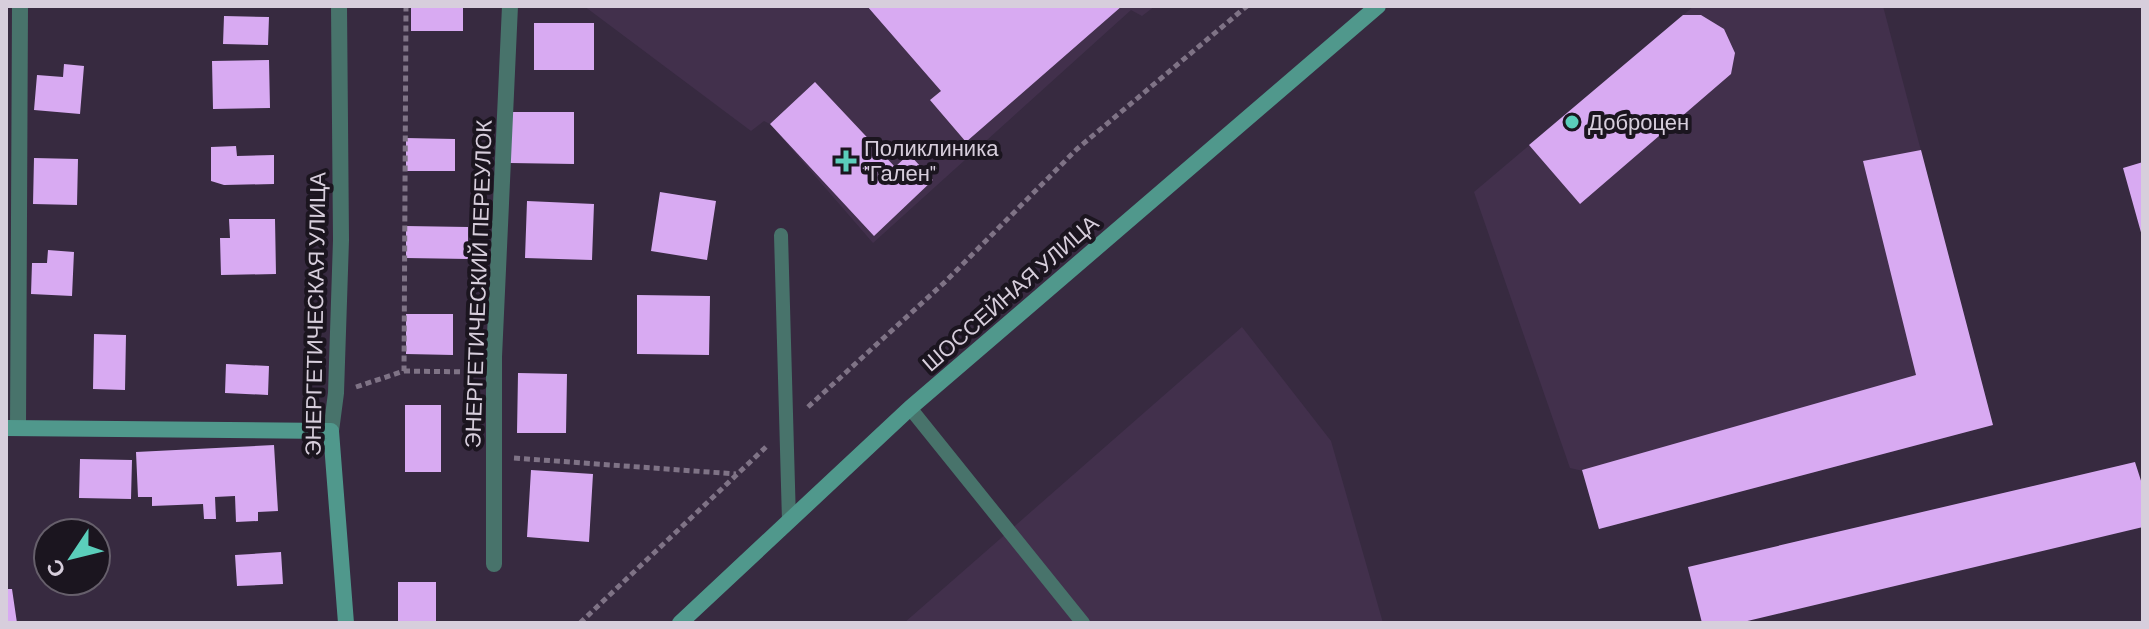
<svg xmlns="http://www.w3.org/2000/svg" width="2149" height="629" font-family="Barlow,sans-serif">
<rect width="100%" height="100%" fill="#372a40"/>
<!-- built -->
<path fill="#42304c" d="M584,6H1155L1142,16L1131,10L873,243L770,124L764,121L751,131Z
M1694,6H1883L1993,425L1599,529L1583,471L1570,468L1474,192Z
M1242,327L1331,441L1383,623H904Z"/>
<!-- building -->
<path fill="#d8aaf2" d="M411,6H463V31H411Z
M867,6H1122L966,142L930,100L941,91Z
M1683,15H1701L1724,29L1735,53L1731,74L1580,204L1529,145Z
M224,16L269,17L268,45L223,44Z
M534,23H594V70H534Z
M269,60L270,108L213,109L212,61Z
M64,64L84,66L80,114L34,110L37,75L63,77Z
M815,82L895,167L909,154L933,180L874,236L770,124Z
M511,112H574V164L510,163Z
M406,138L455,139V171H406Z
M236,146L237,156L274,155V184L224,185L211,181V147Z
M1921,150L1993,425L1599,529L1582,470L1916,375L1863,161Z
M34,158L78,159L77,205L33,204Z
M2143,162V236H2142L2123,168Z
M660,192L716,201L707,260L651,251Z
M527,201L594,204L592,260L525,258Z
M229,219H275L276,274L221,275L220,238H230Z
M406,226L468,227V259L406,258Z
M48,250L74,252L72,296L31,294L32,263H47Z
M637,295L710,296L709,355L637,354Z
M406,314H453V355L406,354Z
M94,334L126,335L125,390L93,389Z
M226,364L269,366L268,395L225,393Z
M518,373L567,374L566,433H517Z
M405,405H441V472H405Z
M274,445L278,511L258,512V521L236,522L235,496L215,497L216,519H204L203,504L152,506V497H138L136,452Z
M80,459L132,460L131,499L79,498Z
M2135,462L2143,487V527L1739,623H1702L1688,567Z
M531,470L593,474L589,542L527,537Z
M281,552L283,584L237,586L235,555Z
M398,582H436V623H398Z
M6,589H12L17,623H6Z"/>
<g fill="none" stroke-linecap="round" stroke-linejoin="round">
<!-- path -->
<path stroke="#7f7386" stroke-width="5" stroke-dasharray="6 4" stroke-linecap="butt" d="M404,371L472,372
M356,387L404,371L406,6
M808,407L946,281L1077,149L1247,6
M514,458L736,474
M580,623L766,447"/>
<!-- lane -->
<path stroke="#48736b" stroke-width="14" d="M781,235L789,521
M910,408L1083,623"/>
<!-- street -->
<path stroke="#48736b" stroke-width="16" d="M18,428L20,6
M331,431L336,393L341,240L339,6
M494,564V357L510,6"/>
<!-- secondary -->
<path stroke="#50988c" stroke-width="16" d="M6,428L331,431L346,623
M680,623L910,408L1378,6"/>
</g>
<!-- markers -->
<g fill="#5bcebb" stroke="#1b151f" stroke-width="3">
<circle cx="1572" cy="122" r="8"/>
<path d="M842 149h8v8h8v8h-8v8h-8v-8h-8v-8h8z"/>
</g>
<g text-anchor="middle" stroke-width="8" stroke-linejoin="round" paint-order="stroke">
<!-- poi labels -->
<g font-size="22" fill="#d7cedc" stroke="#1b151f" text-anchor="start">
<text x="1588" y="130">Доброцен</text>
<text x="864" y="156">Поликлиника<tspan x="864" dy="25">"Гален"</tspan></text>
</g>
<!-- street labels -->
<g font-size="22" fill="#d7cedc" stroke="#1b151f">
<text transform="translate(478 284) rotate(-88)" y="8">ЭНЕРГЕТИЧЕСКИЙ ПЕРЕУЛОК</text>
<text transform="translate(1010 293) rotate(-41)" y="8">ШОССЕЙНАЯ УЛИЦА</text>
<text transform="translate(315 314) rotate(-89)" y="8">ЭНЕРГЕТИЧЕСКАЯ УЛИЦА</text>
</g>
</g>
<!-- border -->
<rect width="2149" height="629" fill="none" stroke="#d7cedc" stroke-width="16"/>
<!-- north arrow -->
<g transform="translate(72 557) rotate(235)"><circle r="38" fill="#1b151f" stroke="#665f6b" stroke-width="2"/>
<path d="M0-6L14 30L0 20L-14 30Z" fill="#5bcebb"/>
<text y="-12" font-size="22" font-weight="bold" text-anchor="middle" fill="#d7cedc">С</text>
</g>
</svg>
